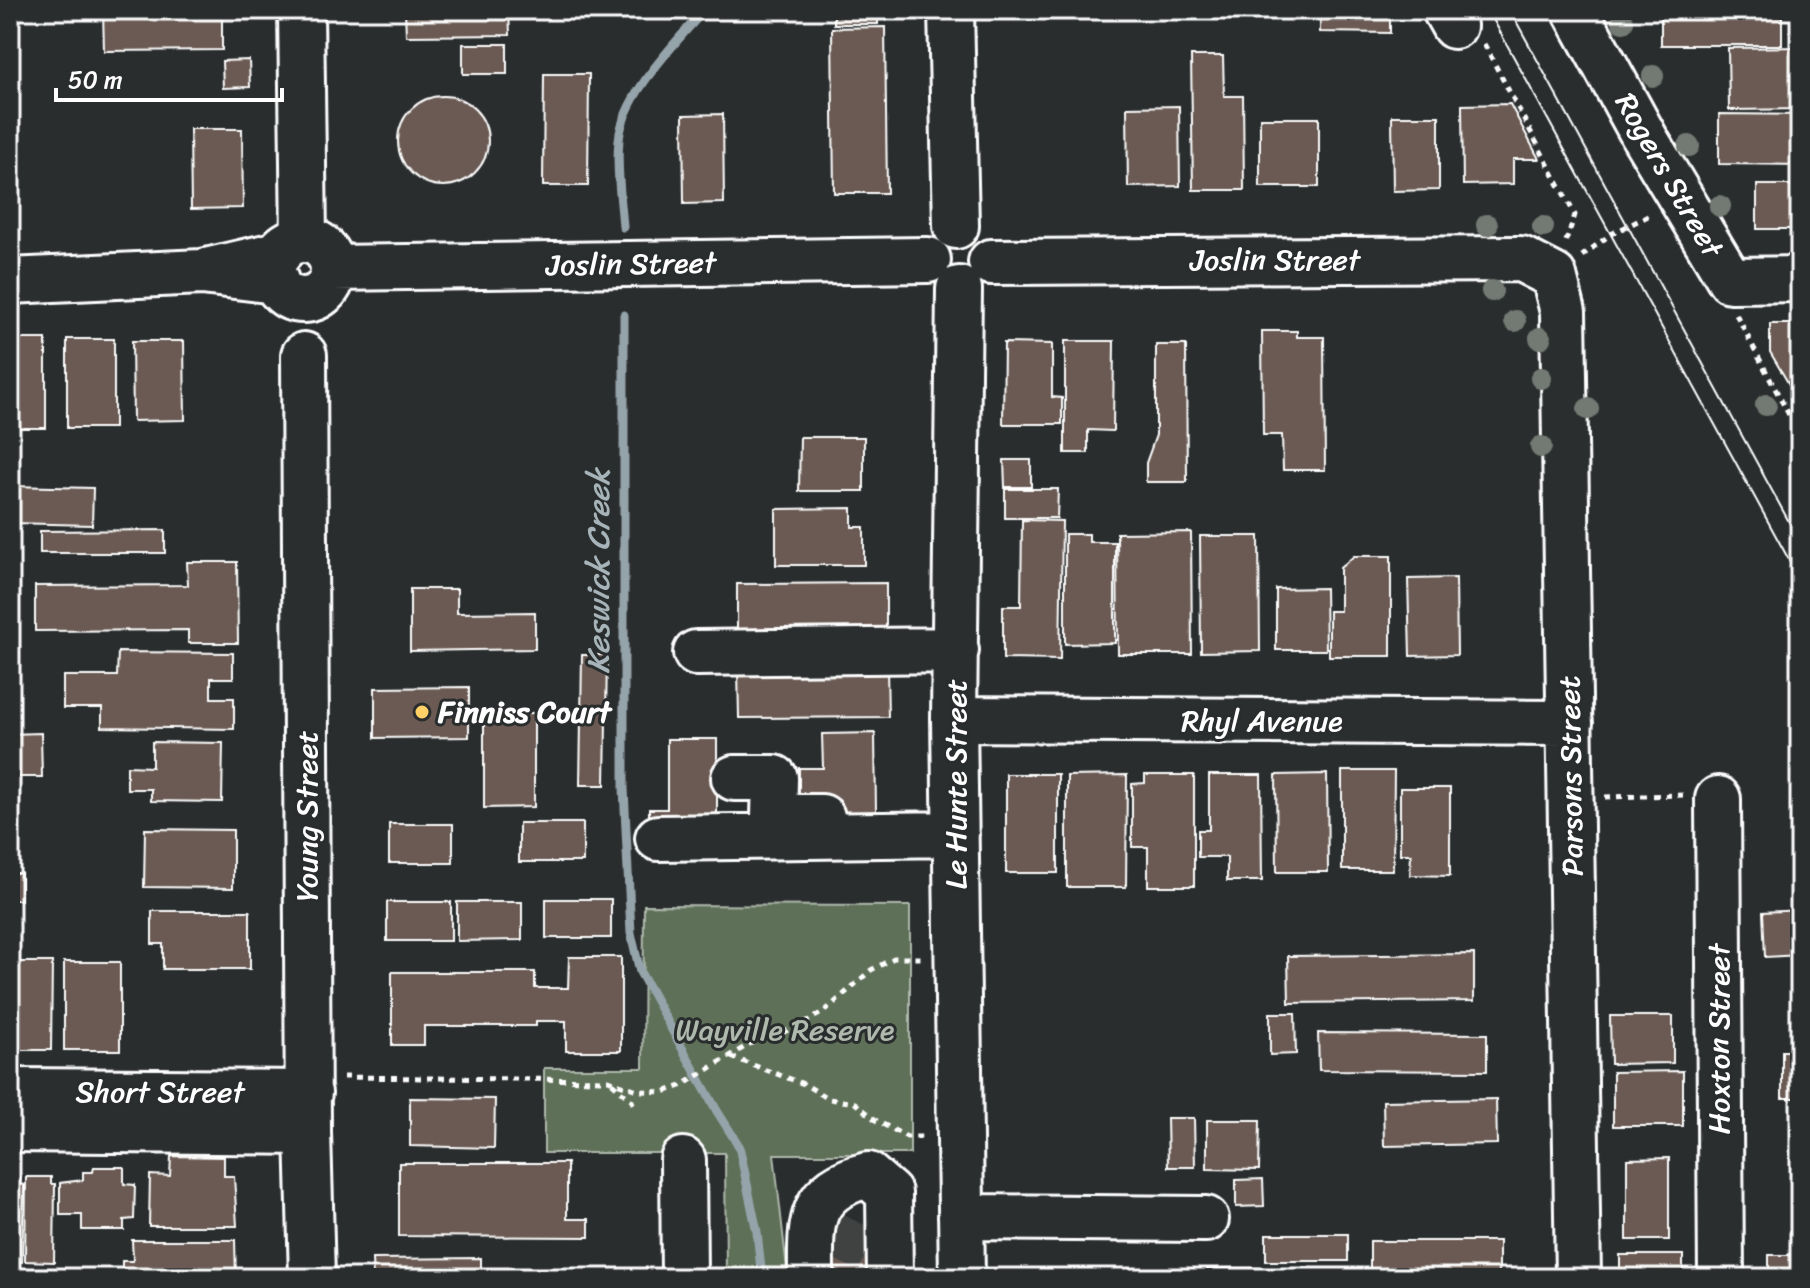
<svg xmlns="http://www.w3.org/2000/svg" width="1810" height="1288" font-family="Sriracha,sans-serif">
<rect width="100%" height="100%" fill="#2a2d2e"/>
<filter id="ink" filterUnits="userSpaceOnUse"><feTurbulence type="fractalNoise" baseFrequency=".0125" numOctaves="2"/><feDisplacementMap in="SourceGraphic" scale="16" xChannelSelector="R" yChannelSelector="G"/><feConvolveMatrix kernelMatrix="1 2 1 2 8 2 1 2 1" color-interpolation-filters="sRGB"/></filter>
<g filter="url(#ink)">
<!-- green -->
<path fill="#5e7059" stroke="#aeb8ac" stroke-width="2" d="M644,905L910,906V1154H774L788,1278H726L725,1153H544V1068H643Z"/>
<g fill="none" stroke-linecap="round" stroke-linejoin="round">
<!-- stream -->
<path stroke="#95a4ab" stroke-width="9" d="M623,227C621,199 616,168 619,140C623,95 675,44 704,10
M624,315V788L631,933L640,972L717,1111L739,1146L757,1232L762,1278"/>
</g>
<!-- building -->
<path fill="#6b5a53" stroke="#fff" stroke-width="2" d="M103,10H222V50L104,51Z
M405,10H509L510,35L406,36Z
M834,10H878V24H834Z
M1320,10H1390V33L1320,32Z
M1661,10H1743V17H1782V45H1661Z
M885,27L887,193H834L832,28Z
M463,44H507V74H463Z
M1800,47V109L1729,110L1728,48Z
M1191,56H1223L1224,96H1243L1244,190H1193Z
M249,60L250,87L223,88L222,61Z
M10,62H14V89H10Z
M544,74H589L588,186H543Z
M398 141a45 45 0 1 1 90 0a45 45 0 1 1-90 0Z
M1510,104L1539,159H1513V184L1463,185L1462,105Z
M1179,106L1180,186L1128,187L1127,107Z
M723,114L724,203L684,204L683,115Z
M1719,114L1800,115V165L1719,164Z
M10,115H12L13,214H10Z
M1392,116H1439V190L1393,191Z
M1260,118H1319V187H1260Z
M190,129H242L243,208L191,209Z
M1757,185H1800V229H1757Z
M1770,324H1800V386H1790L1770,352Z
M1262,331H1297V337H1324L1325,470H1283L1282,435H1263Z
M10,339H46V428H10Z
M67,339H114V428H67Z
M132,341H184L185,420L133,421Z
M1065,341H1114L1113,431L1088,430V453H1065Z
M1004,343L1052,344V397L1062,398V424H1003Z
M1156,345H1186L1187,482H1146V463L1156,435Z
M800,437H864V491H799Z
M1004,460H1031V487H1005Z
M10,486L93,488L92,525L10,523Z
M1005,489H1058L1057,518H1005Z
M852,508V527H864V565H776V509Z
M1022,520L1062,521L1060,660L1003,659V606H1021Z
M165,530V553H40V531Z
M1191,532L1192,654H1118L1117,533Z
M1065,534H1089V542H1115V643L1065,644Z
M1200,536H1259L1260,651L1201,652Z
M1354,556H1391V656H1329V611H1340V568Z
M187,562H237L238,643H188V630L35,631V586L188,585Z
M1456,578L1457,655L1410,656L1408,579Z
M886,583V632L737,633V584Z
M1325,588L1326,650H1276V589Z
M410,589H457V613L535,612V649L410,651Z
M118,652L233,653V678H211V698H234V729L102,727V708H63V676H117Z
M582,655H607L605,785H580Z
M10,664H15L16,734H10Z
M887,668L888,717L739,718L738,669Z
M469,687V737L375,738V688Z
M484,713H534V807L484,808Z
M41,733L42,777H10V734Z
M875,733L876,812H823L799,801V768H823L822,734Z
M667,739H717V827L649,828V809H667Z
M152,742L223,743L222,802L151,801V789H127V766L152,767Z
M1342,771H1394L1393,870H1342Z
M1006,774H1058V873H1006Z
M1327,774L1328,872H1277L1276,775Z
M1127,775L1126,887H1067V776Z
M1145,775H1194V886H1148V847H1132V784L1145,783Z
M1209,775H1261L1262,881H1227V857H1198V830H1209Z
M1400,788H1450V876L1410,875L1411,854H1400Z
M519,823H583V862H519Z
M389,824H453V863H389Z
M145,829L233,830V888L144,887Z
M10,873H21V900H10Z
M546,899H611V938H546Z
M387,902H451V941H387Z
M457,902H522V940L457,941Z
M1800,910V955L1765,957L1763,912Z
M152,911H250V969H163V944H152Z
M1474,954V1001L1289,1003L1288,956Z
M569,957H621V1051H566V1021H536V1026H424V1045H392V972H535V988H568Z
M10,962H52L51,1050H10Z
M64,962H120V1050H64Z
M1270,1013H1295L1296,1054L1270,1055Z
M1610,1016H1673V1063L1611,1064Z
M1318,1033L1487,1034V1071L1319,1070Z
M1782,1051H1800V1098H1782Z
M1683,1071V1126H1613V1072Z
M410,1098L495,1099L494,1148L410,1146Z
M1496,1099L1497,1144L1384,1146L1383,1101Z
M1167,1118H1194L1195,1167H1168Z
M1207,1120H1260L1259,1170L1207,1169Z
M171,1156L224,1157V1176H234L237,1226H149L150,1175L170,1176Z
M1669,1158V1240H1627V1159Z
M399,1163H567V1219H589V1237L399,1236Z
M94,1167H124V1184L135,1185L134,1219L124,1220V1230H82V1215H60V1183L83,1180V1172H93Z
M10,1176L21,1177L20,1184L24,1185L22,1262L10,1261Z
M26,1177H51V1184H55L54,1262L25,1261Z
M1263,1179L1264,1206L1236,1207V1180Z
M828,1217L872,1242V1278H828Z
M1266,1234H1348V1261H1266Z
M132,1240H235L236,1278H122V1261H133Z
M1370,1241H1499V1278H1370Z
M1620,1255H1683V1278H1620Z
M1769,1255H1800V1278H1769Z
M481,1258V1278H373L372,1259Z
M1259,1268V1278H1207V1269Z"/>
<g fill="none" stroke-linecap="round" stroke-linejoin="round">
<!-- minor-tunnel -->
<path stroke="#3f4243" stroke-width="44" stroke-dasharray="44 22" stroke-linecap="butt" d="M828,1232L872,1253"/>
<!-- minor casing -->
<g stroke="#fff" stroke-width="50">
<path id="minor" d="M301,10L304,240
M951,10L956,226
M1445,10L1454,26
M1575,10L1646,140L1730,280L1800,279
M273 270a30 30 0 1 1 60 0a30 30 0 1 1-60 0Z
M991,262L1521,259L1554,276L1563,312L1578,1278
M333,268L928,260
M10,281L202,272
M276,281L202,272L279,254
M959,289L954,719L962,1278
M304,355L308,1132L312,1278
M696,653L956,650
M954,719L1570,723
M734,778H775L774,817H822
M1718,799L1721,1278
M658,838L956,834
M10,1091L309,1093
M10,1129L308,1132
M683,1160L684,1278
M961,1217L1206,1219
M811,1278C811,1225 806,1190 868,1175L889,1193L890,1278"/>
</g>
<!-- path -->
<path stroke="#fff" stroke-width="5" stroke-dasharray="6 6" stroke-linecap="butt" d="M1484,44L1575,215L1566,241
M1582,256L1611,234L1648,216
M1736,314L1800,436
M1605,797L1683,795
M731,1057L804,1084L829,1099L855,1103L877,1121L907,1137H925
M343,1077L608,1080L640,1091L663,1092L681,1086L753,1042L795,1028L825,1011L871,970L894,958H921
M612,1083L632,1101L635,1109"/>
<!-- minor -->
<use href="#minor" stroke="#2a2d2e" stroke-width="44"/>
<!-- tram -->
<path stroke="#fff" stroke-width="2" d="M1488,10L1800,580
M1510,10L1800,542"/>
</g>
<!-- trees -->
<g fill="#737973">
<circle cx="1623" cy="22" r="11"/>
<circle cx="1653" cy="76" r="11"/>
<circle cx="1689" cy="146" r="11"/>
<circle cx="1720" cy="206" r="11"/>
<circle cx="1487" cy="225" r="11"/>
<circle cx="1543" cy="227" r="11"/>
<circle cx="1492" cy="291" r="11"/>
<circle cx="1515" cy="321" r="11"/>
<circle cx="1540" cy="338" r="11"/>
<circle cx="1541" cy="378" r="11"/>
<circle cx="1766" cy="405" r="11"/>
<circle cx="1588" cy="409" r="11"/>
<circle cx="1541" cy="447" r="11"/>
</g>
</g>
<!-- markers -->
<circle fill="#ffd166" stroke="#2a2d2e" stroke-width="3" cx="422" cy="712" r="8"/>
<g text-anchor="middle" stroke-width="6" stroke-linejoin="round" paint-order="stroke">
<!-- street labels -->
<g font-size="30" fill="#fff" stroke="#2a2d2e">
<text transform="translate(1669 175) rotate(60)" y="10">Rogers Street</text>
<text x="1275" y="270">Joslin Street</text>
<text transform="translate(631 264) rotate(-1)" y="10">Joslin Street</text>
<text x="1262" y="731">Rhyl Avenue</text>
<text transform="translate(1571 776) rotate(-91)" y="10">Parsons Street</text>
<text transform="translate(956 784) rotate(-90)" y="10">Le Hunte Street</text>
<text transform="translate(307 816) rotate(-90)" y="10">Young Street</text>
<text transform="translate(1719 1039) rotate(-90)" y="10">Hoxton Street</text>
<text x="160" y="1102">Short Street</text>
</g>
<!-- poi labels -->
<g font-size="30" font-weight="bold" fill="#fff" stroke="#2a2d2e" text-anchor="start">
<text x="438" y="722">Finniss Court</text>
</g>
<!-- park labels -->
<g font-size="30" fill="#aeb8ac" stroke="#2a2d2e">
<text x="785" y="1040">Wayville Reserve</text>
</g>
<!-- water labels -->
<g font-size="32" font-style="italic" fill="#a6b4b9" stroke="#2a2d2e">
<text transform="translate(598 571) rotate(-90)" y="11">Keswick Creek</text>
</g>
</g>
<!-- margin -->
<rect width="1810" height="1288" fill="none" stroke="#2a2d2e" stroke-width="40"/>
<rect x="20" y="20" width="1770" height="1248" fill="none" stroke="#fff" stroke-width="3" filter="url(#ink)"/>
<!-- scale -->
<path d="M56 88v12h226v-12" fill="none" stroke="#ffffff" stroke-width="4"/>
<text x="68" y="88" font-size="24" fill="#ffffff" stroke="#2a2d2e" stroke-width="6" paint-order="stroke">50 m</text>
</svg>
